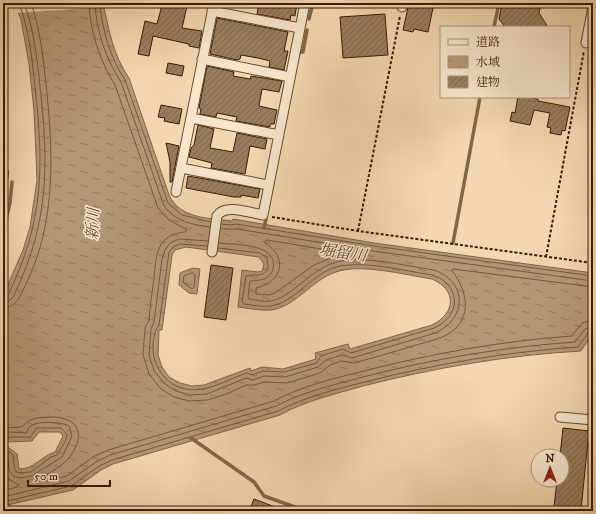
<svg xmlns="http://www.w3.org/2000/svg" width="596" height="514" font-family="'IM FELL DW Pica','Noto Serif JP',serif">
<defs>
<pattern id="grass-tufts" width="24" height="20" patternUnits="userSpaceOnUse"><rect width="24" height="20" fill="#d2b793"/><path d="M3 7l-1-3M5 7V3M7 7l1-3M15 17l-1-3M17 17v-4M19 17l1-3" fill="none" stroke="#b59d7d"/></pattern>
<pattern id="water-ripples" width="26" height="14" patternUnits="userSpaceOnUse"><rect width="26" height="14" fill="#b29775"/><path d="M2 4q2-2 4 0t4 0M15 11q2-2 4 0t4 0" fill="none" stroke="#927a5e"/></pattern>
<pattern id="building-hatch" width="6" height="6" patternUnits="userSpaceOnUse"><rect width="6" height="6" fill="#987d5d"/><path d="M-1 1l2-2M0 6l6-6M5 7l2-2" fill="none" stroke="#7d664b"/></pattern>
</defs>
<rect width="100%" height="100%" fill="#f2d7b0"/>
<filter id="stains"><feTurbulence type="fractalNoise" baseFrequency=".005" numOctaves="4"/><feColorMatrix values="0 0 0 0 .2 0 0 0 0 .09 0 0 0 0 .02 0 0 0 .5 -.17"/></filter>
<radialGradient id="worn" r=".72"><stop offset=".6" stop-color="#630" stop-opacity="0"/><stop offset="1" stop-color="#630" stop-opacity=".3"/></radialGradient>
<!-- grass -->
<path fill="url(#grass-tufts)" stroke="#846a4b" d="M9,171L3,212V173Z"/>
<!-- water -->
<path fill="url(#water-ripples)" stroke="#816647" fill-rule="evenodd" d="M14,3H103C109,30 113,55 129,78L169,195C180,219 209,218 232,221L233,219L374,243L593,273V333L581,351C508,355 434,368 363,386C335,394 305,401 280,415L113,464L101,470L73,490L3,506V296L23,250L30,227L37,180L34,110L29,64L21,19ZM186,247L259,257L264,264L262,271L258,272L242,270L238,307C248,308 260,311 271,310C294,308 313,279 336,272C360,263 406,275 432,279C457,290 456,313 432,325L350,349L348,344L315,353L316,359L283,369L262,367L251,371L250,368L204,385L192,386L180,383L169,377L162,367L158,355L159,330H162L172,255L175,250ZM39,432H60L63,436L55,452C41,456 35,469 19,469L17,454L8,447L7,442L32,441Z
M192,268L200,269L197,294L189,293L179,285L180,273Z"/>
<!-- pier -->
<path fill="#f2d7b0" d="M12,3H105L106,7L16,13Z"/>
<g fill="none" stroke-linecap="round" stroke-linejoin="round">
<!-- shore -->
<path stroke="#745a3c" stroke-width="1" d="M89,3C90,31 100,62 115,85L158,208L168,219L187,230L185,232C156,235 156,255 154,279C152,292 150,306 149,320L145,328L143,355L149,374L161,389L174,397L189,401L208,400L229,393L246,385H254L265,382L287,383L320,373L330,365L341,361L354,363C373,358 393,352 413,346C425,342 439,340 450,333C473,318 467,289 452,271L453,269L593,287
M95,3C96,31 106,59 121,82L164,206C175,221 192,225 210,227
M100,3C102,30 110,57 125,80L168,203L182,215L211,222
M221,224L231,225L236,224L374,246L593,276
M221,229H237L373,251L593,281
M267,240L339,252L341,254L314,265L275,293L269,295L256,294V288C282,282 289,258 265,243Z
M208,241L179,239L170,243L165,250L162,259L154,322L151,329L149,355L154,371L165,384L176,391L190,395L207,394L246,378L253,380L264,376L285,377L318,367L326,360L342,355L352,358L435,333C467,319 468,282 434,270C405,266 361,254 333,263C311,270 290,298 271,301C264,302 256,300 249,299L248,297L250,281C259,280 270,281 273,269C279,243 235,245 219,243
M207,246L180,244L173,247L169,252L159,325C153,331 152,350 154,358C157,368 163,377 171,383C198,400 222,381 247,373L252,375L263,371L284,372L317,363L321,356L343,349L351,353L434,328C461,316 462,286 433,275C404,271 365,260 336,267C312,274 295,302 271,306C262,307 252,305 244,304L242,301L246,276C255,273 262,279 268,268L267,258L260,253L218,248
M193,273L195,275L194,287L192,289L183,282L184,276Z
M3,297L8,295C44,222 44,165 35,87C32,58 29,29 19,3
M3,302L9,301L13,297C49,224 49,166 40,87C37,59 34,29 24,3
M3,308C17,308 21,294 26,284C57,220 53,151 46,84C43,57 40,28 31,3
M3,428L22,427C31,417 37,418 50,417C81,416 86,438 68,459C63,465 50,472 43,478L45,481L67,476L93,457L108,450L274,401C300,387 331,379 360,372C429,354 501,341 572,336L582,323L593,320
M3,434L9,432L26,433C28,430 29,427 32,425C39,421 63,422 69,426L72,436L62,457L32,476L20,478L13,476L9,470L8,458L3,455
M3,442L9,437H30L37,428H61L67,434L66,440L57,455L51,457L31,472L20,473L15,471L13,455L3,447
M3,470L7,478L19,485L17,487L3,491
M3,497L69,481L96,462L110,455L276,406C303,392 333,385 363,377C432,359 504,347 575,342L585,329L593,326
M3,502L71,486L99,466L112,460L278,411C305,397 336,389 365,382C435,364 506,352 578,347L588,333L593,331"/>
<!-- stream -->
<path stroke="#816647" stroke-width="3.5" d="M309,19L313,3
M494,27L499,3
M299,54L300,51L303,52L307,30
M264,228L266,219
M3,232L10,203L12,182
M453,243L480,97
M191,438L254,482L264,496L306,511"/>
</g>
<!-- building -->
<path fill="url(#building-hatch)" stroke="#371c03" d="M259,3H297L295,16L291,15L290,20L257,14Z
M409,3H434L428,32L414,29L413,32L403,30Z
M502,3H541L539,13L548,27H505L499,19Z
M177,4L187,6L182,28L202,31L199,48L189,46V44L153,36L149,56L138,54L145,21L157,24L162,5L176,8Z
M385,14L388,55L343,58L340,17Z
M217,18L288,32L284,51H288L284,70L269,67L270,61L258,58L241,55L240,59L237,60L210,54Z
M168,63L184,66L182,76L166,73Z
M207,66L234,72L233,76L250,79L251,76L282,81L279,92L262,89L259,106L277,110L274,124H270V127L236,121L237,117L217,113L216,117L200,114L201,109L199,108Z
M518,97H529L538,99V101L570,107L565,131L562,130L561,135L550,133L551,128L547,127L550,113L534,110L530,125L510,121L512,112L515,113Z
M161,105L182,109L179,124L164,121L165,118L158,117Z
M198,125L214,129L210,148L233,152L237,133L267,139L265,149L250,146L245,174L211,168L212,163L189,157L191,148L194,145Z
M166,143L179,146L172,182H170V162Z
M188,176L260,189L258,198L241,195V197H234L186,188Z
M211,265L233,268L226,320L204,317Z
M563,428L589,431L581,510L554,507L557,480H562V456H560Z
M254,499L283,510V511H249Z"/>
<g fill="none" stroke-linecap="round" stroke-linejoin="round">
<!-- minor casing -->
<g stroke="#664b2e" stroke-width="11">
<path id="minor" d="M402,7L403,3
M212,11L300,28
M586,43L593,6
M202,59L290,77
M191,118L279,135
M181,168L268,185
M176,192L214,3
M212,252L217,216C225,203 250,213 263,215L305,3
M560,417L593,420"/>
</g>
<!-- path -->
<path stroke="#371c03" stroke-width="2" stroke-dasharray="3 2" stroke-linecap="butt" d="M272,217L358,231L593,263
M358,231L400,16
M546,257L584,51"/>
<!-- minor -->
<use href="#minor" stroke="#f7e5cc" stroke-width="9"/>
</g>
<g text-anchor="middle" stroke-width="3" stroke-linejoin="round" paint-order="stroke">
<!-- water labels -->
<g font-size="16" font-style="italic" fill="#62472b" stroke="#f7e5cc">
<text transform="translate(92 224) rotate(-87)" y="6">新川</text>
<text transform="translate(343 252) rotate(8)" y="6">堀留川</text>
</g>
</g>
<!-- margin -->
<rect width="596" height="514" fill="none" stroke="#f2d7b0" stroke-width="16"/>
<rect x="4" y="4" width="588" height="506" fill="none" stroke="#371c03" stroke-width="2"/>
<rect x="8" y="8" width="580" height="498" fill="none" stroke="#371c03"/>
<!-- legend -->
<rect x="440" y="26" width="130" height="72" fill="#f7e5cc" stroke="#aa957c"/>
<rect x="448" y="39" width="20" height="6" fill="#f7e5cc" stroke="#aa957c"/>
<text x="476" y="46" font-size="12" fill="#371c03">道路</text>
<rect x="448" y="56" width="20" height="12" fill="url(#water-ripples)" stroke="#aa957c"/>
<text x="476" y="66" font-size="12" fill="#371c03">水域</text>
<rect x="448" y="76" width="20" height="12" fill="url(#building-hatch)" stroke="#aa957c"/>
<text x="476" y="86" font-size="12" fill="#371c03">建物</text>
<!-- north arrow -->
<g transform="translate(550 468)"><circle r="19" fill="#f7e5cc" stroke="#aa957c"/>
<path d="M0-3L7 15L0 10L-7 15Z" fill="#8f2418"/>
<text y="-6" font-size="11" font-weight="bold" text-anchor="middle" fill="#371c03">N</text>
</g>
<!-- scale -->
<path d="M28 480v6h82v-6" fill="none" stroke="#371c03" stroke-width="2"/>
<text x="34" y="480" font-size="12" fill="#371c03" stroke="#f7e5cc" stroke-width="3" paint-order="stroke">50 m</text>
<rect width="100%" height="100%" filter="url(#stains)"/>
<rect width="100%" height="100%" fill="url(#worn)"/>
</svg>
